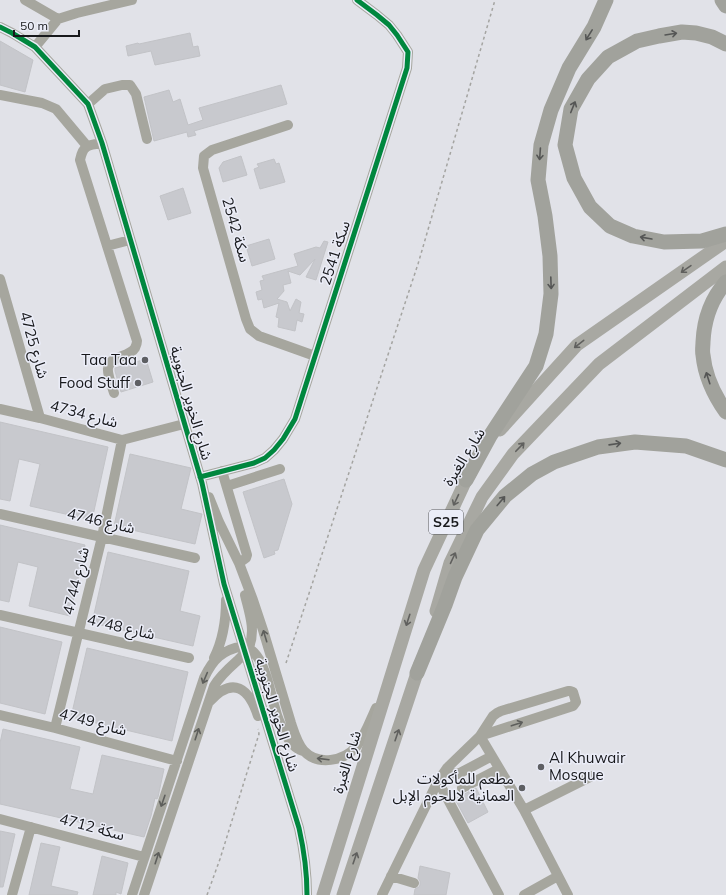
<svg xmlns="http://www.w3.org/2000/svg" width="726" height="895" font-family="Mulish,'Noto Sans Arabic',sans-serif">
<rect width="100%" height="100%" fill="#e1e2e8"/>
<!-- building -->
<path fill="#c8c9ce" stroke="#c2c3c7" d="M190,33L193,47L198,46L200,56L155,65L151,51L128,56L126,46L138,43L139,44Z
M0,41L33,60L25,92L0,85Z
M281,85L287,104L194,131L196,135L188,137L187,132L154,141L144,97L169,90L173,102L180,99L188,125L203,120L199,108Z
M241,156L247,175L223,182L219,168L223,162Z
M274,159L276,164L279,163L285,182L260,189L254,169L259,167L257,164Z
M183,188L191,213L168,220L160,196Z
M269,239L275,259L252,266L246,246Z
M324,241L328,242L316,280L306,277L315,259L300,275L288,271L291,283L283,285L284,291L277,299L287,302L290,311L296,299L301,302L299,313L304,314L302,322L297,320L295,331L278,327L279,318L276,317L279,303L264,308L262,299L258,300L256,292L262,290L260,281L264,280L262,276L298,266L294,254L316,247L320,248Z
M146,359L153,382L121,392L115,371V368Z
M0,422L108,447L92,520L30,506L40,464L19,459L10,501L0,499Z
M130,454L191,468L181,509L202,514L195,544L114,526Z
M284,479L292,504L278,550L274,551L275,554L264,558L243,492Z
M0,525L85,545L70,616L29,606L38,567L18,562L9,602L0,600Z
M108,552L189,571L180,611L200,616L193,646L92,623Z
M0,627L62,642L45,714L0,703Z
M87,648L188,672L172,741L71,717Z
M3,729L80,747L70,789L93,794L102,755L164,769L158,797L157,799L155,798L151,816L144,837L0,804V743Z
M476,788L488,812L468,823L455,799Z
M0,831L15,834L3,887H0Z
M41,843L60,847L51,886L78,892L77,895H29Z
M102,856L128,863L121,894L116,892V895H93Z
M420,866L450,873L446,895H414L415,889L419,887L420,885V881L418,878Z"/>
<g fill="none" stroke-linecap="round" stroke-linejoin="round">
<!-- path -->
<path stroke="#a4a4a1" stroke-width="1.5" stroke-dasharray="3 3" stroke-linecap="butt" d="M286,663L287,660L418,264L495,0
M207,895L220,859L259,734L258,729"/>
<!-- minor -->
<path stroke="#a6a69e" stroke-width="10" d="M25,0L58,19
M0,27L12,33L35,47L88,104L102,143L202,483L224,584L299,828C304,850 307,872 307,895
M35,47L58,19L77,13L132,0
M0,95L42,103L56,109L87,146
M88,104L105,89L122,85H130L136,94L147,139
M288,125L212,150L204,156L203,168L246,319L250,329L259,336L315,356
M102,143C88,145 83,145 80,160L137,341C137,343 136,346 135,348C130,357 109,356 108,368C107,374 112,386 114,393
M107,246L130,240
M0,279L40,418
M0,409L40,418L122,440L184,424
M222,471L247,555L246,558L239,563
M200,477L254,463L265,458L274,450L283,439L295,419L407,68L408,52L397,35L389,25L377,15L357,0
M227,486L280,469
M209,497L219,522L239,563L253,600L263,630L291,723C294,732 297,743 304,751C318,766 344,761 356,747C365,736 370,721 376,708
M0,514L195,558
M0,615L189,658
M244,646C265,653 269,689 275,708C277,716 280,724 284,731C288,740 293,748 303,751
M214,658C223,640 226,621 226,600
M210,701C233,676 249,688 258,716
M0,715L55,728L177,761
M55,728L102,537L122,440
M480,736L524,810L568,895
M447,768L451,773L458,774L492,756
M438,781L499,895
M462,788L499,769
M524,810L592,776
M0,819L144,857
M391,876L414,883
M12,895L31,827
M132,895L204,678C213,659 222,650 243,646
M144,895L214,686C220,676 228,669 237,661C241,657 246,653 249,647C256,630 249,612 245,595
M382,895L438,781L447,768L480,736L493,716L497,713L501,711L568,691H570L573,692L576,702L573,706L480,736
M524,895L558,876"/>
<!-- major -->
<path stroke="#a8a8a2" stroke-width="13" d="M500,430L577,345L726,241
M436,611L450,563L482,497L513,454L599,364L726,267
M323,895L424,570L466,480L471,472
M343,895L420,664"/>
<!-- highway -->
<path stroke="#a1a29c" stroke-width="15" d="M722,0L726,6
M726,44L712,37L696,33L682,32L659,36L637,41L608,57L588,79L571,109L565,145L574,178L590,207L610,226L633,236L664,242L702,241L726,234
M726,282C711,299 704,320 703,342C703,346 702,351 703,355C705,376 714,395 726,412
M466,480L490,436L536,366L546,334L551,294L550,256L545,216L538,180L541,145L551,110L569,68L594,27L606,0
M417,673L445,605L455,577L477,530L505,496L532,474L554,462L598,447L635,442L686,446L726,460"/>
<!-- cycleway casing -->
<g stroke="#ebedf8" stroke-width="8">
<path id="cycleway" d="M0,27L12,33L35,47L88,104L102,143L202,483L224,584L299,828C304,850 307,872 307,895
M200,477L254,463L265,458L274,450L283,439L295,419L407,68L408,52L397,35L389,25L377,15L357,0"/>
</g>
<!-- cycleway -->
<use href="#cycleway" stroke="#00873e" stroke-width="5"/>
</g>
<!-- one-way arrows -->
<defs><path id="oneway-shaft" d="M-6 0H5M1.5-3L5.5 0L1.5 3" fill="none" stroke-width="1.6" stroke-linecap="round" stroke-linejoin="round"/></defs>
<g stroke="#555655">
<use href="#oneway-shaft" transform="translate(671 34) rotate(-9)"/>
<use href="#oneway-shaft" transform="translate(589 35) rotate(122)"/>
<use href="#oneway-shaft" transform="translate(573 107) rotate(-68)"/>
<use href="#oneway-shaft" transform="translate(540 154) rotate(94)"/>
<use href="#oneway-shaft" transform="translate(646 238) rotate(-170)"/>
<use href="#oneway-shaft" transform="translate(551 283) rotate(88)"/>
<use href="#oneway-shaft" transform="translate(708 378) rotate(-108)"/>
<use href="#oneway-shaft" transform="translate(615 444) rotate(-8)"/>
<use href="#oneway-shaft" transform="translate(501 501) rotate(-50)"/>
</g>
<g stroke="#60605e">
<use href="#oneway-shaft" transform="translate(686 269) rotate(145)"/>
<use href="#oneway-shaft" transform="translate(579 344) rotate(142)"/>
<use href="#oneway-shaft" transform="translate(520 447) rotate(-46)"/>
<use href="#oneway-shaft" transform="translate(456 500) rotate(115)"/>
<use href="#oneway-shaft" transform="translate(453 558) rotate(-65)"/>
<use href="#oneway-shaft" transform="translate(408 620) rotate(108)"/>
<use href="#oneway-shaft" transform="translate(397 735) rotate(-71)"/>
<use href="#oneway-shaft" transform="translate(355 858) rotate(-71)"/>
</g>
<g stroke="#5e5f5c">
<use href="#oneway-shaft" transform="translate(265 636) rotate(-107)"/>
<use href="#oneway-shaft" transform="translate(205 678) rotate(113)"/>
<use href="#oneway-shaft" transform="translate(517 724) rotate(-18)"/>
<use href="#oneway-shaft" transform="translate(197 734) rotate(-72)"/>
<use href="#oneway-shaft" transform="translate(323 759) rotate(-173)"/>
<use href="#oneway-shaft" transform="translate(163 801) rotate(109)"/>
<use href="#oneway-shaft" transform="translate(157 858) rotate(-72)"/>
</g>
<!-- markers -->
<g fill="#5e5f63" stroke="#ebedf8" stroke-width="1.5">
<circle cx="145" cy="360" r="4"/>
<circle cx="138" cy="383" r="4"/>
<circle cx="541" cy="767" r="4"/>
<circle cx="522" cy="788" r="4"/>
</g>
<g text-anchor="middle" stroke-width="3" stroke-linejoin="round" paint-order="stroke">
<!-- shield labels -->
<rect fill="#ebedf8" stroke="#57585d" stroke-width="1" x="429" y="510" width="34" height="24" rx="3"/>
<g font-size="14" font-weight="bold" fill="#17181b">
<text x="446" y="527">S25</text>
</g>
<!-- street labels -->
<g font-size="15" fill="#17181b" stroke="#ebedf8">
<text transform="translate(236 230) rotate(74)" y="5">سكة 2542</text>
<text transform="translate(335 253) rotate(-72)" y="5">سكة 2541</text>
<text transform="translate(34 345) rotate(74)" y="5">4725 شارع</text>
<text transform="translate(191 403) rotate(74)" y="5">شارع الخوير الجنوبية</text>
<text transform="translate(84 414) rotate(15)" y="5">4734 شارع</text>
<text transform="translate(464 457) rotate(-58)" y="5">شارع الغبرة</text>
<text transform="translate(101 521) rotate(13)" y="5">4746 شارع</text>
<text transform="translate(76 581) rotate(-76)" y="5">4744 شارع</text>
<text transform="translate(121 627) rotate(13)" y="5">4748 شارع</text>
<text transform="translate(277 715) rotate(73)" y="5">شارع الخوير الجنوبية</text>
<text transform="translate(93 722) rotate(15)" y="5">4749 شارع</text>
<text transform="translate(347 762) rotate(-73)" y="5">شارع الغبرة</text>
<text transform="translate(92 827) rotate(15)" y="5">سكة 4712</text>
</g>
<!-- poi labels -->
<g font-size="15" fill="#17181b" stroke="#ebedf8" text-anchor="end">
<text x="137" y="365">Taa Taa</text>
<text x="130" y="388">Food Stuff</text>
<text x="549" y="763" text-anchor="start">Al Khuwair<tspan x="549" dy="17">Mosque</tspan></text>
<text x="514" y="784">مطعم للمأكولات<tspan x="514" dy="17">العمانية لاللحوم الإبل</tspan></text>
</g>
</g>
<!-- scale -->
<path d="M14 30v6h65v-6" fill="none" stroke="#17181b" stroke-width="2"/>
<text x="20" y="30" font-size="12" fill="#17181b" stroke="#ebedf8" stroke-width="3" paint-order="stroke">50 m</text>
</svg>
